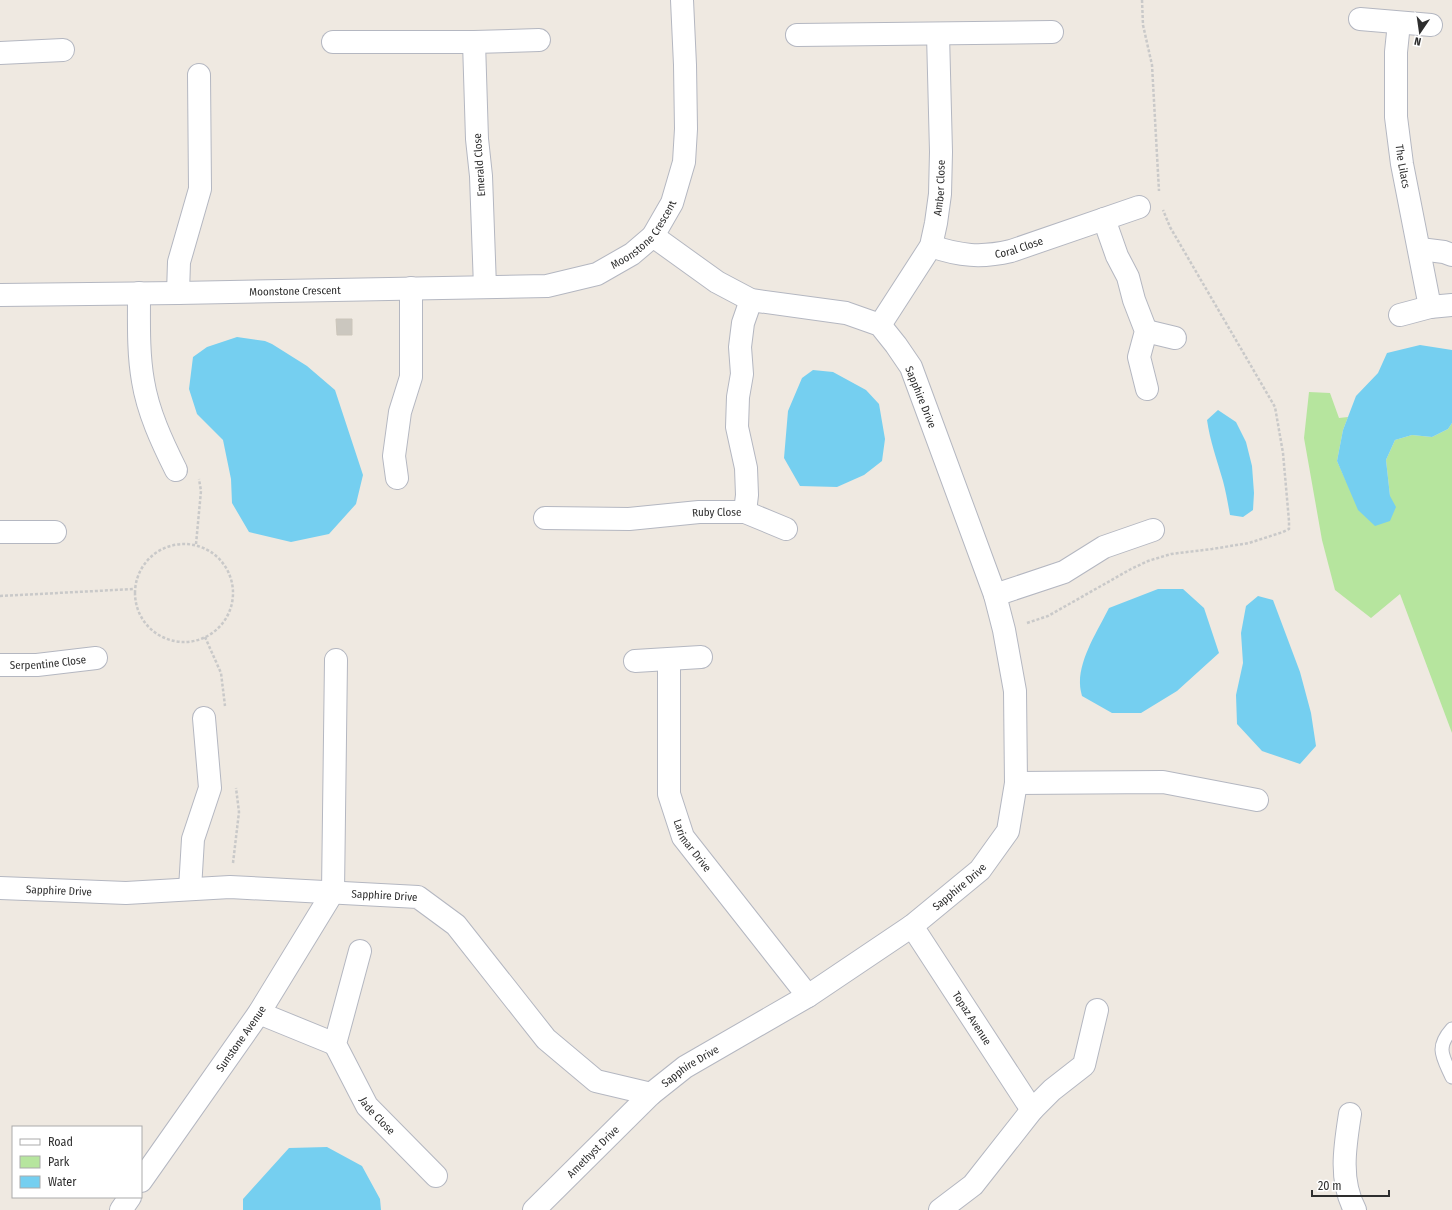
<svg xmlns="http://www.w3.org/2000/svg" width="1452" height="1210" font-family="'Fira Sans Condensed',sans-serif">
<rect width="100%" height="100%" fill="#efe9e1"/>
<!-- green -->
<path fill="#b6e59e" d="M1309,392L1330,393L1339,418L1348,417L1343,430L1337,461L1346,481L1390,496L1386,460L1395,440L1412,435L1432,437L1448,429L1452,423V733L1400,594L1371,618L1335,590L1322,540L1304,438Z"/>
<!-- water -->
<path fill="#75cff0" d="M237,337L265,341L272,344L307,366L335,390L363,475L356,504L329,534L291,542L249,532L232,503L231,479L223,440L197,414L189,389L193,357L207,347Z
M1420,345L1452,350V423L1448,429L1432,437L1412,435L1395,440L1386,460L1390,496L1396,507L1390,521L1375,526L1358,510L1337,461L1343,430L1356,396L1378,373L1387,353Z
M813,370L833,372L866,390L879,404L885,439L882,461L864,475L837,487L800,486L784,458L788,411L802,378Z
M1218,410L1236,422L1246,442L1252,466L1254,493L1253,510L1243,517L1230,515C1228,504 1226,492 1223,481C1217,460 1210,441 1207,420Z
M1158,589H1183L1204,608L1219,653L1177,691L1141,713H1112L1082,696C1081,692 1080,688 1080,684C1079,659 1098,630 1109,608Z
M1258,596L1273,600L1300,672L1311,713L1316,746L1300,764L1262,751L1237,724L1236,695L1243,663L1241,633L1246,606Z
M327,1147L362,1166L380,1199L381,1210H243V1199L289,1148Z"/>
<!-- building -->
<path fill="#cbc7bf" stroke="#cbc5ba" d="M336,319H352V335H337Z"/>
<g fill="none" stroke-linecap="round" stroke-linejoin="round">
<!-- service casing -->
<g stroke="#b4b7c1" stroke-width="15">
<path id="service" d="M1452,1029C1435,1048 1443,1057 1452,1077"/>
</g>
<!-- minor casing -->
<g stroke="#b4b7c1" stroke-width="24">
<g id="minor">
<path d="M1360,19L1431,25"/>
<path id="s1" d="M1399,23L1396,52V117L1402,164L1430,307"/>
<path d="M797,35L1052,32"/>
<path d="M333,42H474"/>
<path d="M0,53L63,50"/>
<path d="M1104,219L1117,256L1128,277L1134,300L1146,331L1139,357L1147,389"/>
<path id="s2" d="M931,246C960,256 981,258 1011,251L1139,207"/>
<path d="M1420,249L1444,252L1452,255"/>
<path d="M485,287L481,176L477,139L474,42L539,40"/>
<path d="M139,293C139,322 138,353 143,381C148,412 162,442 176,470"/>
<path d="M178,293L179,262L200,189L199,75"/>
<path id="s3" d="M0,295L178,293L547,286L597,274L632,254L653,236L672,203L684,162L686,129L685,65L682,0"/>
<path d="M1400,315L1430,307L1452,305"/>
<path id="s4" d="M880,325L931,246L936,223L940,194L941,152L938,34"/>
<path d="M1146,331L1175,338"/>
<path d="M397,478L394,456L400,412L411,377V288"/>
<path d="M745,512L786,529"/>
<path id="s5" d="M545,518L629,519L699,512H745L747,495L746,468L737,427L738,397L742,374L740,347L743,323L751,300"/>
<path d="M0,532H55"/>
<path d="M995,595L1064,572L1104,547L1153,530"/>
<path id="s6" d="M669,660V794L683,837L808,996"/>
<path d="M635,661L701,657"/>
<path id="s7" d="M0,665H37L96,658"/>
<path d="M1016,783L1163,782L1257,800"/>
<path id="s8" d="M0,888L126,893L230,887L418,897L456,925L546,1039L596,1081L651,1094L685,1067L808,996L912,926L980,870L1008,831L1016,783L1015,691L1004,630L995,595L911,367L896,345L880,325L846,313L751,300L717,282L653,236"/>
<path d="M190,889L193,839L210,788L204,718"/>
<path id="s9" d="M912,926L1032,1110"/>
<path id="s10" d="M360,951L335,1044L367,1106L436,1176"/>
<path d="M259,1013L335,1044"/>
<path d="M1350,1114C1345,1146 1339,1180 1355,1210"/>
<path id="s11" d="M141,1181L259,1013L333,892L336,660"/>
<path d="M121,1210L130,1197"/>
<path id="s12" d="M534,1210L651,1094"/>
<path d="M940,1210L973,1185L1032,1110L1052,1090L1084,1065L1097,1010"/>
</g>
</g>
<!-- path -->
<path stroke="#c9c9c9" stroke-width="2.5" stroke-dasharray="3 2" stroke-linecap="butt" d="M1142,0L1143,25L1152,65L1159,191
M135 593a49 49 0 1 1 98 0a49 49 0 1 1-98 0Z
M196,544L201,491L199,479
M0,596L134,589
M1027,623L1048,616L1131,569L1148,561L1171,554L1212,549L1249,543L1283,532L1289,529V521L1283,453L1275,407L1170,227L1163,210
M205,637L221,673L225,706
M233,863L239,812L236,788"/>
<!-- service -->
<use href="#service" stroke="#fff" stroke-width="13"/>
<!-- minor -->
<use href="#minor" stroke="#fff" stroke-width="22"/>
</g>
<g text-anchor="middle" stroke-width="4" stroke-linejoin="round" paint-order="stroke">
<!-- street labels -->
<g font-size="11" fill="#2e2e2e" stroke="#fff">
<text transform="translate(479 165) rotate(-94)" y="4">Emerald Close</text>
<text dy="4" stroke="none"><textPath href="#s1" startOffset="144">The Lilacs</textPath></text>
<text dy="4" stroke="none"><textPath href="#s4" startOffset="153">Amber Close</textPath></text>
<text dy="4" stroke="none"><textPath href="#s3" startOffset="661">Moonstone Crescent</textPath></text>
<text dy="4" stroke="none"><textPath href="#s2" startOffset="90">Coral Close</textPath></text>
<text dy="4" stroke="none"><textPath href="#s3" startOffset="295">Moonstone Crescent</textPath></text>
<text transform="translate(921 397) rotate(68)" y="4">Sapphire Drive</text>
<text dy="4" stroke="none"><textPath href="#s5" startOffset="172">Ruby Close</textPath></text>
<text dy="4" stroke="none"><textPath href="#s7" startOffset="48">Serpentine Close</textPath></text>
<text dy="4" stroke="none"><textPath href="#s6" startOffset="191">Larimar Drive</textPath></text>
<text dy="4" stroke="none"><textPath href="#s8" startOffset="1105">Sapphire Drive</textPath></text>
<text dy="4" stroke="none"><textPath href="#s8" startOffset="59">Sapphire Drive</textPath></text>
<text dy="4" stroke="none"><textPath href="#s8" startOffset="385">Sapphire Drive</textPath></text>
<text dy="4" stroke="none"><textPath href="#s9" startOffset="110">Topaz Avenue</textPath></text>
<text dy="4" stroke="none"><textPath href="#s11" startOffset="174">Sunstone Avenue</textPath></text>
<text dy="4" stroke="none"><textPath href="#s8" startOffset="781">Sapphire Drive</textPath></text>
<text dy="4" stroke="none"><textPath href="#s10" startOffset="180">Jade Close</textPath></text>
<text dy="4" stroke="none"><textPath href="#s12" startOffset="83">Amethyst Drive</textPath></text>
</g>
</g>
<!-- legend -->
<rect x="12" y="1126" width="130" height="72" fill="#ffffff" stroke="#ababab"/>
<rect x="20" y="1139" width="20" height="6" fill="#ffffff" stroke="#ababab"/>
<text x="48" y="1146" font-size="12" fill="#2e2e2e">Road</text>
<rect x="20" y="1156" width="20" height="12" fill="#b6e59e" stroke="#ababab"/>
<text x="48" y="1166" font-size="12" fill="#2e2e2e">Park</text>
<rect x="20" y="1176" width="20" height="12" fill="#75cff0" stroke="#ababab"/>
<text x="48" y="1186" font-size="12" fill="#2e2e2e">Water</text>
<!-- north arrow -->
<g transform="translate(1420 32) rotate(193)" stroke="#ffffff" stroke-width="3" paint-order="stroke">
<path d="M0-3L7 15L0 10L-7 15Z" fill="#2e2e2e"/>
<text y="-6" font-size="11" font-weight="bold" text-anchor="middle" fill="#2e2e2e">N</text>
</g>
<!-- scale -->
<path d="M1312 1190v6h77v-6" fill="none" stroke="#2e2e2e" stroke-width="2"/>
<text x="1318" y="1190" font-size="12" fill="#2e2e2e" stroke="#ffffff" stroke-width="3" paint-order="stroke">20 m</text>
</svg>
